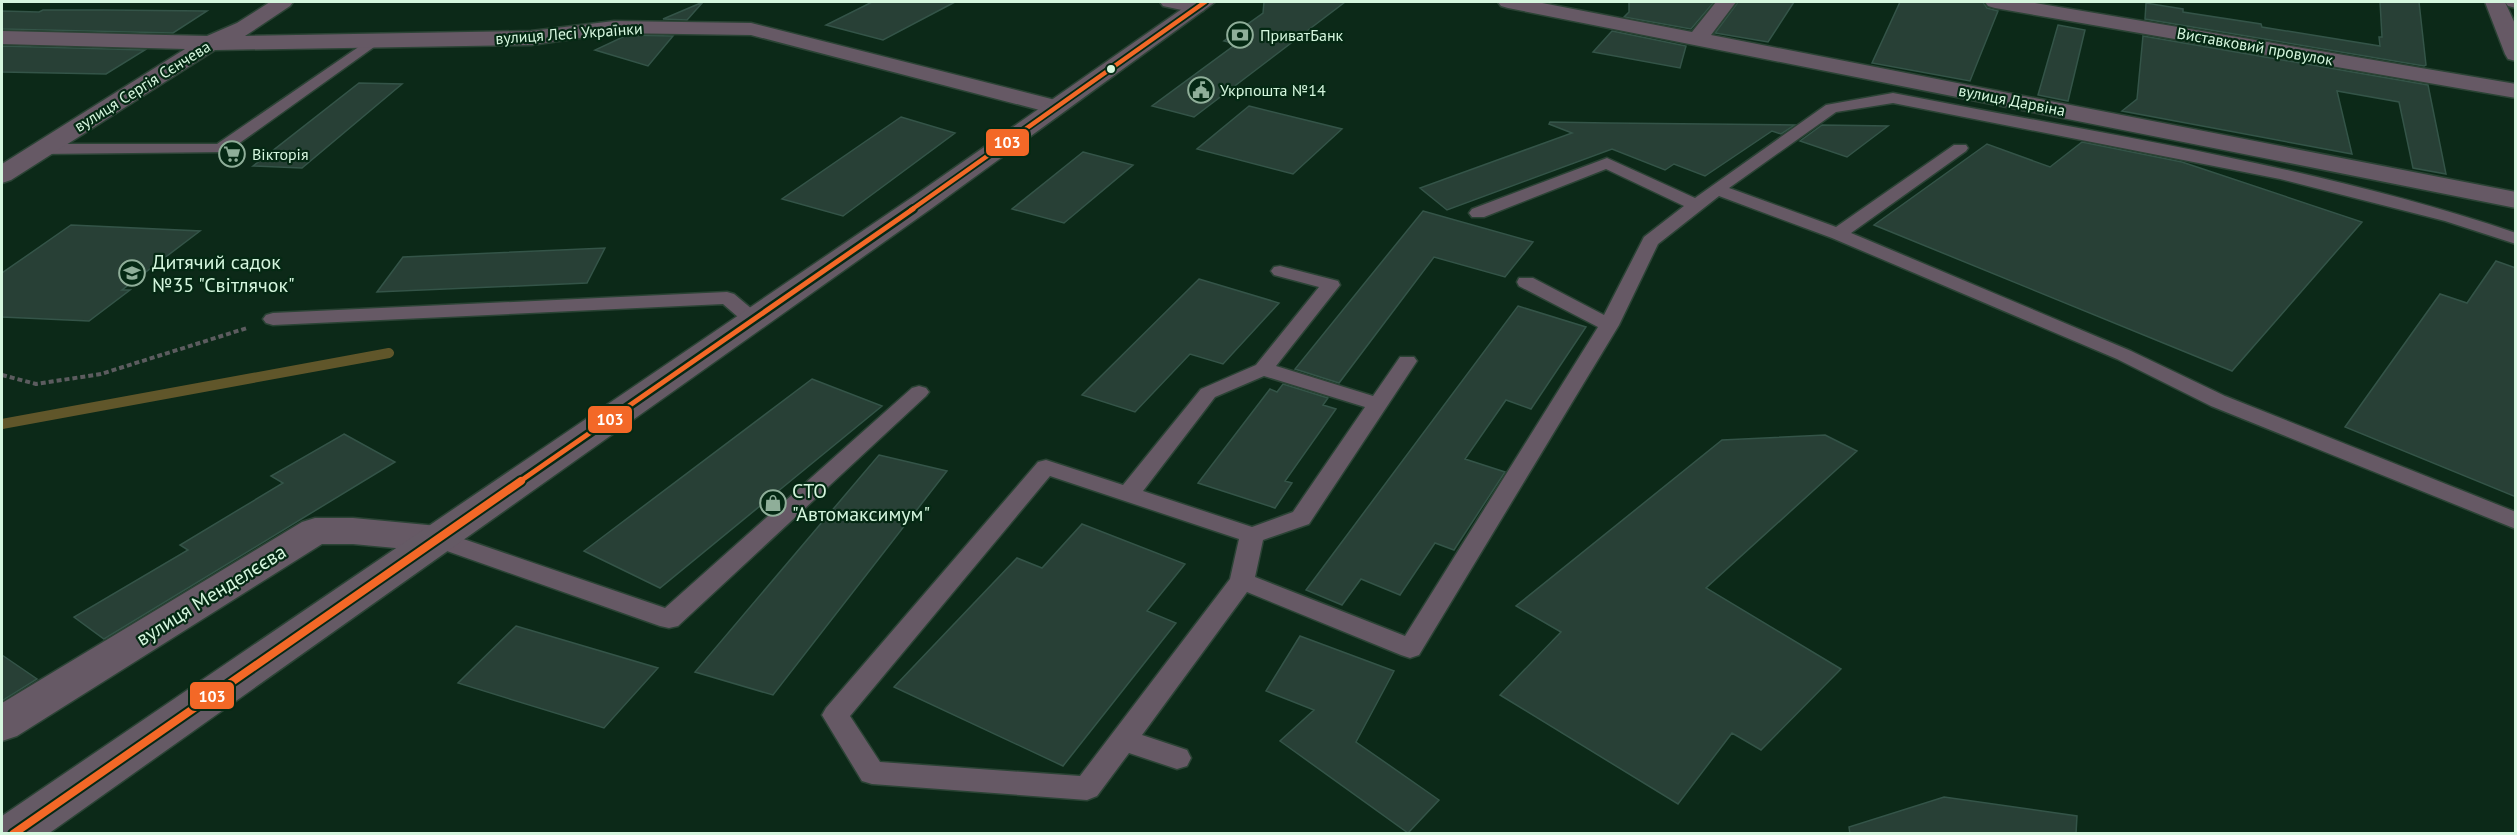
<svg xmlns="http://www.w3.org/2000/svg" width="2517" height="835" font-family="'PT Sans',sans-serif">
<rect width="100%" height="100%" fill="#0c2918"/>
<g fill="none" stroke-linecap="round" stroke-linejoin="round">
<!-- stream -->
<path stroke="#60562a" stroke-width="10" d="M2,424L389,353"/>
</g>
<!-- building -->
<path fill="#284036" stroke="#345448" stroke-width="1.5" d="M703,2L687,20L663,19Z
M872,2H955L883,40L826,25Z
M1264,2H1345L1194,117L1152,106L1236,44L1224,41L1263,13Z
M1629,2H1714L1691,29L1624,17L1629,12Z
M1738,2H1794L1768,42L1715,33Z
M1900,2H1983L1987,8L1998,11L1970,81L1872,63Z
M2380,2H2419L2426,65L2424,66L2145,19L2146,3L2183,9V12L2261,24L2262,27L2380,46L2379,37H2382Z
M43,10H103L207,11L173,33L2,29V11L39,12Z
M2058,25L2085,30L2068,101L2038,95Z
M1612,31L1686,46L1680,68L1593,52Z
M627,35L673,36L648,66L595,50Z
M2143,36L2428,85L2446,174L2413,168L2399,102L2337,91L2352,154L2122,111L2137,99Z
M2,46L145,50L106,74L2,72Z
M359,83L402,84L302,168L253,166Z
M1249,106L1342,129L1293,174L1197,149Z
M901,117L955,133L843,216L782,199Z
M1550,122L1608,123L1795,125L1781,134L1772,131L1705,176L1674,164L1665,170L1612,149L1447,210L1420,188L1572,133L1549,124Z
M1822,125L1888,126L1847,157L1800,141Z
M2082,142L2182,162L2362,222L2232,371L1874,225L1987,144L2050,167Z
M1083,152L1133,165L1064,223L1012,209Z
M1423,211L1533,242L1505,277L1434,257L1339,383L1295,369Z
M71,225L200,231L122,290H130L89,321L2,317V273Z
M605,248L587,283L377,292L403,257Z
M2496,261L2516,268V497L2345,427L2440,294L2467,303Z
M1199,279L1279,303L1223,364L1190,354L1135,412L1082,395Z
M1518,306L1586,327L1531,409L1506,400L1465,459L1505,472L1454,550L1435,543L1400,595L1361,579L1342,605L1306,590Z
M812,379L882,406L660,588L584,551Z
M1283,384L1328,398L1323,405L1336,409L1285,481L1292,483L1275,508L1198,483L1270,389L1277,392Z
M344,434L395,462L104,639L74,617L188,550L180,545L283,483L271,476Z
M1825,435L1857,451L1706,588L1841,669L1761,750L1732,733L1678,804L1500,695L1561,632L1516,606L1722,440Z
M879,455L947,471L773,695L695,672Z
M1082,524L1185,564L1147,611L1176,623L1063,766L894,687L1017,558L1042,568Z
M516,626L658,668L604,728L458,683Z
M1300,636L1394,671L1356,742L1439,800L1408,833L1280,741L1314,710L1266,691Z
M2,655L37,679L2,701Z
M1944,797L2077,816L2076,834H1850L1849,827Z"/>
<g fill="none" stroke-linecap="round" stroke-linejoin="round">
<!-- service casing -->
<g stroke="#2b4335" stroke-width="3">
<path id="service" d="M376,35L381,36L383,39L381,42L227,152L40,154L32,149L40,144H217Z
M1893,93C2101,134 2314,165 2516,233V244L2445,221L2280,179L1893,103L1836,112L1729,188L1836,227L1954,145H1966L1968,148L1966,151L1851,233L2131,351L2225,396L2516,512V529L2211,406L2117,359L1832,238L1719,196L1658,244L1619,325L1419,655L1410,658L1401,655L1247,592L1142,735L1187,750L1191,758L1187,766L1177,769L1129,753L1097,796L1087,800L872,784L862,781L822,715L826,708L1038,462L1046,460L1123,485L1201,389L1256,365L1319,287L1274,275L1271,271L1274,267L1280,266L1338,281L1340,285L1276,366L1373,396L1400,357H1414L1417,361L1309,524L1263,540L1255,577L1405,636L1598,327L1519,286L1517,282L1519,278H1533L1604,315L1644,237L1684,206L1606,169L1484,217H1472L1469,213L1472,209L1607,158L1695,198L1826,105ZM1264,376L1365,407L1293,512L1252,527L1143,491L1215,397ZM1050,476L1239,539L1230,579L1080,776L880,762L850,716Z
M727,292L734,294L759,315L762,319L759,323H745L723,304L273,325L266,323L263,319L266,315L273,313Z
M919,386L926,388L929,392L926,396L678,626L669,628L660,626L430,545L426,539L430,533L438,531L446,533L665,608L912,388Z"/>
</g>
<!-- minor casing -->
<g stroke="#2b4335" stroke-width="3">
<path id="minor" d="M270,2H293L290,6L245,36L531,31L614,21L751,23L1063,102L1067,107L1063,112L1055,114L751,35L614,33L531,45L215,50L11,180L2,183V164L185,49L2,44V31L207,36L237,23Z
M1160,2H1199L1206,7L1203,11L1196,13L1163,6Z
M1498,2H1537L1692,32L1716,2H1736L1711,35L2516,192V208L1508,8L1501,6Z
M1985,2H2029L2516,84V98L1995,8L1988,6Z
M2505,2H2516V8L2508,6Z
M315,518H353L438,526L451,530L456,539L451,548L438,552L353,544H322L17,736L2,741V703L302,522Z"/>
</g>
<!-- tertiary casing -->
<g stroke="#2b4335" stroke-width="3">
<path id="tertiary" d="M2485,2H2505L2516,26V61L2508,59L2505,54Z"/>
</g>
<!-- secondary casing -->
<g stroke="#2b4335" stroke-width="3">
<path id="secondary" d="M1192,2H1215L932,208L48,834H2V816L914,196Z"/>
</g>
<!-- path -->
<path stroke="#5c5c5f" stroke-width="4" stroke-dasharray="5 3" stroke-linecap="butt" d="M2,375L36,384L101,374L247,328"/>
<!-- service -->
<use href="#service" fill="#665965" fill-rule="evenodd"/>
<!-- minor -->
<use href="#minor" fill="#665965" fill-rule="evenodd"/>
<!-- tertiary -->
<use href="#tertiary" fill="#665965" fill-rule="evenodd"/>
<!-- secondary -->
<use href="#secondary" fill="#655a65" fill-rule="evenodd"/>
<!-- bus-1-far2 casing -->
<g stroke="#052914" stroke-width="8">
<path id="bus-1-far2" d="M911,210L1205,2"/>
</g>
<!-- bus-1-far1 casing -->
<g stroke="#052914" stroke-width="10">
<path id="bus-1-far1" d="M519,482L913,209"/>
</g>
<!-- bus-1 casing -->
<g stroke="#052914" stroke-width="12">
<path id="bus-1" d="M13,834L521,481"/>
</g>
<!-- bus-1-far2 -->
<use href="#bus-1-far2" stroke="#f36827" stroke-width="4.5"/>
<!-- bus-1-far1 -->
<use href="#bus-1-far1" stroke="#f36827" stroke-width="5"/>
<!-- bus-1 -->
<use href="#bus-1" stroke="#f36827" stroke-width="8"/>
</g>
<!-- icons -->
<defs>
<g id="bank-ring" transform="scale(1.35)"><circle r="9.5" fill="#052914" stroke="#8fae99" stroke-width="1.5"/><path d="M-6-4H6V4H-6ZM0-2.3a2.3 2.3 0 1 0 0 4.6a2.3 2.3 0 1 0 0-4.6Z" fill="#8fae99"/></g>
<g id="civic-ring" transform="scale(1.35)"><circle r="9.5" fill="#052914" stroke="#8fae99" stroke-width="1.5"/><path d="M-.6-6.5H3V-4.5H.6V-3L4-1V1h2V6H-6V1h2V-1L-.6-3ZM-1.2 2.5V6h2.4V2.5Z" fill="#8fae99"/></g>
<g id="supermarket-ring" transform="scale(1.35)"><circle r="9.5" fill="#052914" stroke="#8fae99" stroke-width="1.5"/><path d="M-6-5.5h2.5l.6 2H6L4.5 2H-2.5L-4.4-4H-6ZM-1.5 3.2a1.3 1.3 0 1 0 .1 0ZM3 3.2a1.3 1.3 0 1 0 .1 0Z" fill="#8fae99"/></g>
<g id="school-ring" transform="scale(1.35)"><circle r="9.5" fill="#052914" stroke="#8fae99" stroke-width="1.5"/><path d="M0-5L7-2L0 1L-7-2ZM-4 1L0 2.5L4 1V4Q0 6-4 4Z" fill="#8fae99"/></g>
<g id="shop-ring" transform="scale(1.35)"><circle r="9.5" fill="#052914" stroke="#8fae99" stroke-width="1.5"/><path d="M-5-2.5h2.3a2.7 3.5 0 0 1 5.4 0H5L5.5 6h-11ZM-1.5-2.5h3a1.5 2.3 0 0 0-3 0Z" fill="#8fae99"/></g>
</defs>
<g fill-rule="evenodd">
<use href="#bank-ring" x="1240" y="35"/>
<use href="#civic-ring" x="1201" y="90"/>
<use href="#supermarket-ring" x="232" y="154"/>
<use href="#school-ring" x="132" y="273"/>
<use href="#shop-ring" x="773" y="503"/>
</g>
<!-- markers -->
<circle fill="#d5f6de" stroke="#052914" stroke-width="2" cx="1111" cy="69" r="5"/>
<g text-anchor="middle" stroke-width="4.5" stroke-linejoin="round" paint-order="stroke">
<!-- far-street labels -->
<g font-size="16" fill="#d5f6de" stroke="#052914">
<text transform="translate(569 33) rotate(-4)" y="6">вулиця Лесі Українки</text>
<text transform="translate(2255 46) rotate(10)" y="6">Виставковий провулок</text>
<text transform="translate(142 86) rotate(-32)" y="6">вулиця Сергія Сєнчева</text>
<text transform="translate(2012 100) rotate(11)" y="6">вулиця Дарвіна</text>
</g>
<!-- far-poi labels -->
<g font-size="16" fill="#d5f6de" stroke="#052914" text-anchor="start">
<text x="1260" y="41">ПриватБанк</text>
<text x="1220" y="96">Укрпошта №14</text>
<text x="252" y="160">Вікторія</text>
</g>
<!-- poi labels -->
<g font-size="20" fill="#d5f6de" stroke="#052914" text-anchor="start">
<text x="152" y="269">Дитячий садок<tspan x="152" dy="23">№35 "Світлячок"</tspan></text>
<text x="792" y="498">СТО<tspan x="792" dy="23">"Автомаксимум"</tspan></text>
</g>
<!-- street labels -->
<g font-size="20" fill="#d5f6de" stroke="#052914">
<text transform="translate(211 595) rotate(-32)" y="7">вулиця Менделєєва</text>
</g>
</g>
<g stroke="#052914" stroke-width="2">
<rect x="985" y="128" width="45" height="29" rx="6" fill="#f36827"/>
<rect x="587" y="405" width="46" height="29" rx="6" fill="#f36827"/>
<rect x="189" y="681" width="46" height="29" rx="6" fill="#f36827"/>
</g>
<g font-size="16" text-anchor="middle" font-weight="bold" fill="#fff">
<text x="1007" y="148">103</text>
<text x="610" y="425">103</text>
<text x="212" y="702">103</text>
</g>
<!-- border -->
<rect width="2517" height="835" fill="none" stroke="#d5f6de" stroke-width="6"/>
</svg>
